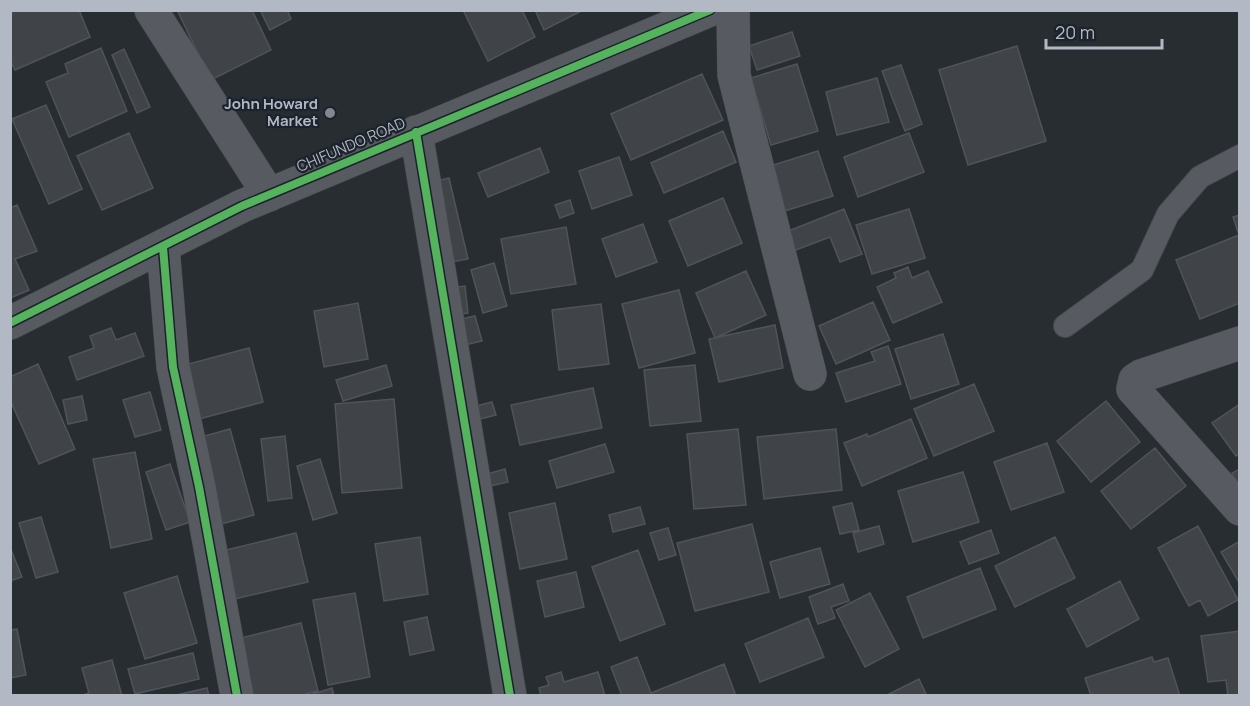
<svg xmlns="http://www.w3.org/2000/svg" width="1250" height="706" font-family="Manrope,sans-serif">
<rect width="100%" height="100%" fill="#282d32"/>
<!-- building -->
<path fill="#404449" stroke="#4f545a" stroke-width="1.5" d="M17,10H79L90,37L15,70L10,60V13Z
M177,10H252L271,50L211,80Z
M260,10H287L291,19L270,30Z
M463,10H522L535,37L488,61Z
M535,10H583L544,30Z
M792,32L800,56L757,70L749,46Z
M1017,46L1046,141L968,165L939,70Z
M101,48L127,111L69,137L46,82L68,73L65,64Z
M124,49L150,107L137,113L112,55Z
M797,64L818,131L771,145L751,78Z
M901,65L922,124L905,131L882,71Z
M702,74L723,120L631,160L611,114Z
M877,78L889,122L837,135L826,92Z
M46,105L82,189L49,204L12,119Z
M723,131L736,162L664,193L651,163Z
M129,133L153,188L102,210L77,156Z
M909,133L924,172L858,197L844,157Z
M540,148L549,172L488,197L478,173Z
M818,151L833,196L778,213L764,168Z
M619,157L632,195L592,209L579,171Z
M449,178L468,259L452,262L433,182Z
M723,198L742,243L688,266L669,221Z
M570,200L574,213L560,218L555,205Z
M17,205L37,251L15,259L29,290L10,298V208Z
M844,209L862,254L840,262L830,237L793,251L786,232Z
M909,209L925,258L872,274L856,225Z
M1240,215V303L1200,319L1176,260L1239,235L1233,217Z
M643,224L657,262L616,277L602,239Z
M566,227L576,284L511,294L501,239Z
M494,263L507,306L483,313L471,270Z
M908,267L912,278L928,271L942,302L893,323L877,287L896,278L894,273Z
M746,271L766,315L715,338L696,293Z
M465,286L468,313L452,315L449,288Z
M679,290L695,353L639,368L622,304Z
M873,302L890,340L836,364L819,326Z
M358,303L368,359L324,367L314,311Z
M601,304L609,364L559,370L552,310Z
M475,316L482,341L464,345L457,320Z
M775,325L783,368L719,382L709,339Z
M111,328L116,340L135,333L144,356L77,380L69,357L94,348L90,336Z
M943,334L959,384L911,399L895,349Z
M888,346L901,384L846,402L836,373L875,361L871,352Z
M249,348L263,402L195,420L181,366Z
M38,364L75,449L39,464L10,400V377Z
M386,365L392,386L343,401L336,380Z
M695,365L701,421L650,426L644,370Z
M974,384L994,431L934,456L914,409Z
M593,388L602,428L520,445L511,405Z
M150,392L161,430L135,437L123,400Z
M82,396L87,420L68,424L63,400Z
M394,399L402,488L342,493L335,404Z
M1106,401L1140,442L1091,482L1057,441Z
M492,402L496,415L480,419L476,406Z
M1240,404V453L1236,456L1212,423Z
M911,419L927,458L862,486L844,443L867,434L868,437Z
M230,429L254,515L214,526L190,440Z
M738,429L746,505L694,509L687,434Z
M836,429L842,490L764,499L757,437Z
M285,436L292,498L268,501L261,439Z
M1047,443L1064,492L1011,510L994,462Z
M605,444L614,472L557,488L549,461Z
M1155,448L1186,486L1131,529L1101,491Z
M135,452L152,539L111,548L93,459Z
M320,459L337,513L313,520L297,466Z
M170,464L190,522L166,530L146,472Z
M505,469L508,482L490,486L487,474Z
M1240,469V487L1232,473Z
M963,472L979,522L913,542L898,491Z
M555,503L567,559L520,569L509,513Z
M852,503L859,530L840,534L833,507Z
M640,507L645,524L613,532L609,515Z
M41,517L58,572L36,578L19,523Z
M752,524L769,592L695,611L677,543Z
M879,526L884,544L858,552L853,533Z
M1198,526L1238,600L1208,616L1200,600L1189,606L1158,548Z
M668,528L676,555L659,560L650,533Z
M991,530L999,553L969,564L960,542Z
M296,533L308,582L230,600L218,552Z
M420,537L428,594L384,601L375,544Z
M1055,537L1075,578L1015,607L995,566Z
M1240,541V584L1221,552Z
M10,547L22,577L10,581Z
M820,548L830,584L780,598L770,562Z
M638,550L665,624L620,641L592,567Z
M980,568L996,609L923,638L907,597Z
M576,572L584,607L545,617L537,581Z
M177,576L197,643L145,659L124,593Z
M1120,581L1139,619L1087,647L1067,609Z
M843,584L849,601L831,607L835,618L818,624L809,597Z
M355,593L370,677L328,685L313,600Z
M870,593L899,649L865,667L836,610Z
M427,617L434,650L410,655L404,622Z
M808,618L824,657L760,682L745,644Z
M301,623L318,691L298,696H251L237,639Z
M17,629L26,675L10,678V630Z
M1240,631V696H1228L1226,680L1208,682L1201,636Z
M193,653L199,679L135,694L128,669Z
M637,657L651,693L724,664L736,696H622L611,667Z
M1152,657L1154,662L1168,658L1180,696H1091L1085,678Z
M112,660L122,696H80L89,693L82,668Z
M561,672L564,682L598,672L605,696H541L539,688L549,685L546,677Z
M919,679L927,696H885Z
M207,688L209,696H172Z
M332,688L334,696H307Z"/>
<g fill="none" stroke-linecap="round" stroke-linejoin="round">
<!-- service casing -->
<g stroke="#46494d" stroke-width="24">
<path id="service" d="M1065,326L1142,270L1168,214L1200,177L1240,156"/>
</g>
<!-- minor casing -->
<g stroke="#46494d" stroke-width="34">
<path id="minor" d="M151,10L269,195
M733,10L734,75L810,374
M416,132L510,696
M163,247L173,367L199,487L237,696
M1240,343L1141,376L1135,380L1133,389L1240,509"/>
</g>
<!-- tertiary casing -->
<g stroke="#46494d" stroke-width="34">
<path id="tertiary" d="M10,323L242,206L710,10"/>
</g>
<!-- service -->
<use href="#service" stroke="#575b61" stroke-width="22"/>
<!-- minor -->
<use href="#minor" stroke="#575b61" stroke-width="33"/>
<!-- tertiary -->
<use href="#tertiary" stroke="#575b61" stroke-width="33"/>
<!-- cycleway casing -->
<g stroke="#1c232c" stroke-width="11">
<path id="cycleway" d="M416,132L510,696
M163,247L173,367L199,487L237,696
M10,323L242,206L710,10"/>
</g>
<!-- cycleway -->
<use href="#cycleway" stroke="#56b35d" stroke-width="8"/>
</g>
<!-- markers -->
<circle fill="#828891" stroke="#1c232c" stroke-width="2" cx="330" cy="113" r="6"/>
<g text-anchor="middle" stroke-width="4.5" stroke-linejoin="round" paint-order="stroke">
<!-- poi labels -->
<g font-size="15" font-weight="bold" fill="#b2b9c4" stroke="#1c232c" text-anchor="end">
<text x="318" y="109">John Howard<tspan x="318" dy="17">Market</tspan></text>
</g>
<!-- street labels -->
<g font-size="15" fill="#b2b9c4" stroke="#1c232c">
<text transform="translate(351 145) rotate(-23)" y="5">CHIFUNDO ROAD</text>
</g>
</g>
<!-- border -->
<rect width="1250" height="706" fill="none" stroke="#b2b9c4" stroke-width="24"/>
<!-- scale -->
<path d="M1046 39v9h116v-9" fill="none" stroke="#b2b9c4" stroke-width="3"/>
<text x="1055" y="39" font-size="18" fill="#b2b9c4" stroke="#1c232c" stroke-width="4.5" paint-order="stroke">20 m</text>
</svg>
